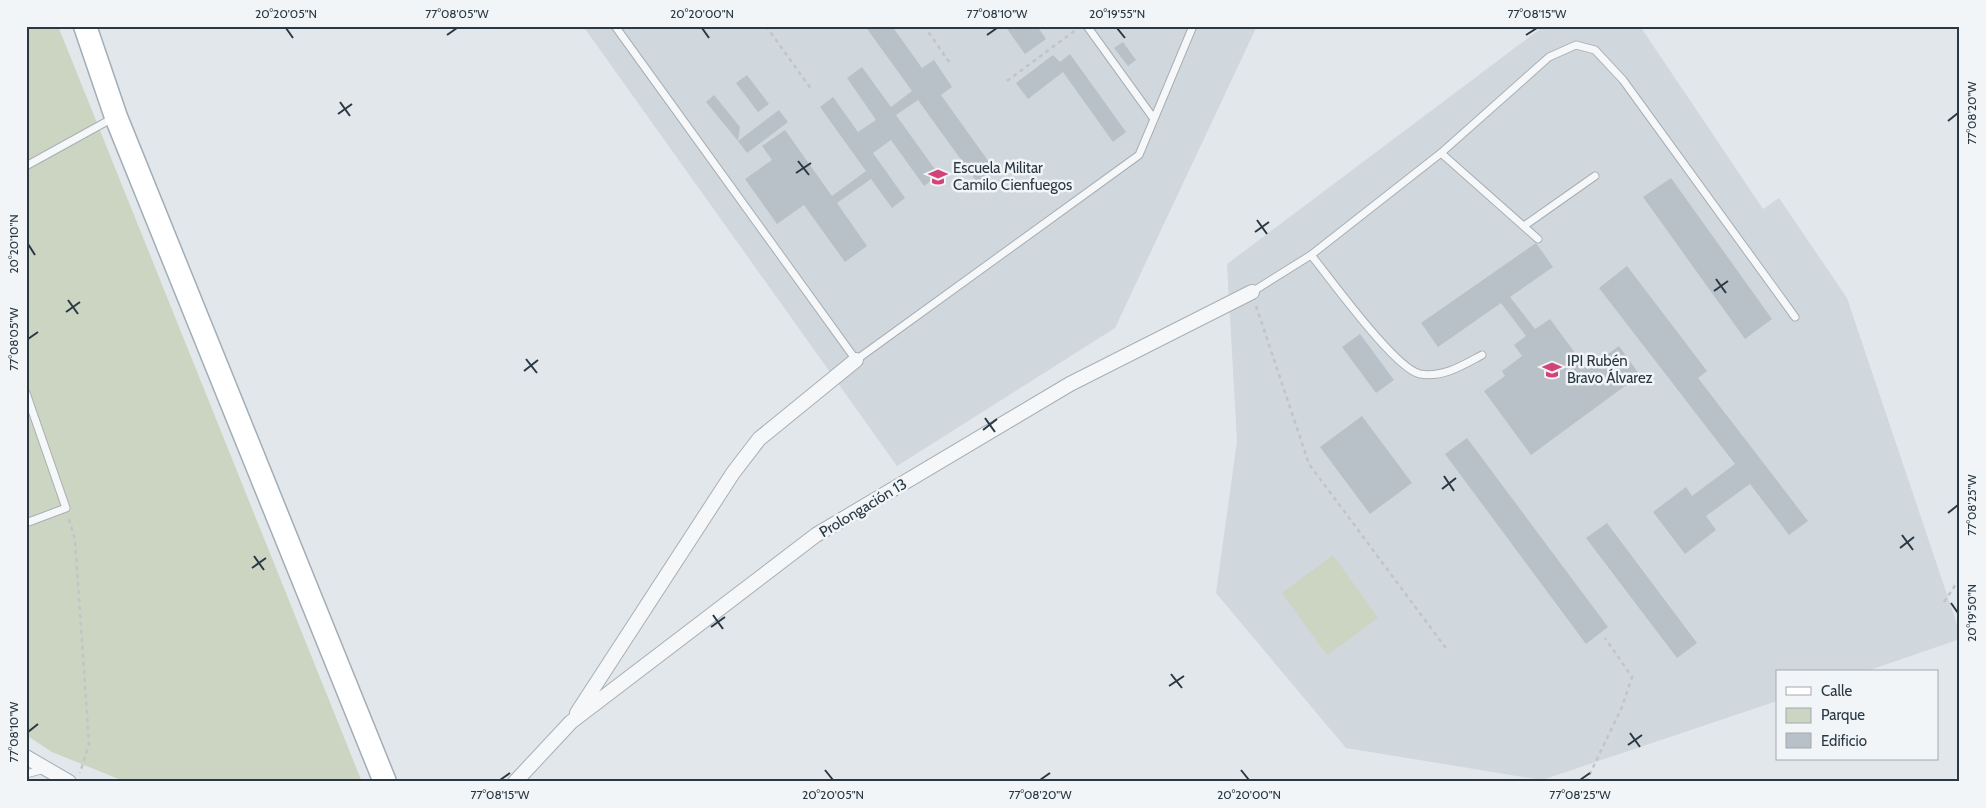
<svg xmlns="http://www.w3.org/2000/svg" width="1986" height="808" font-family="Cabin,sans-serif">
<rect width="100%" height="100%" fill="#e2e7eb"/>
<!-- built -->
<path fill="#d0d7dd" d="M583,26H1257L1115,328L897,466Z
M1544,26H1640L1763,209L1779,198L1847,298L1960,633V639L1864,672H1777V701L1542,780L1346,748L1216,593L1237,441L1227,264Z"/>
<!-- green -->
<path fill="#cbd5c2" d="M26,26H58L362,782H126L52,752L26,735Z
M1333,555L1378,618L1327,655L1282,593Z"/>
<!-- building -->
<path fill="#b9c1c8" d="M865,26H892L922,68L934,60L952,87L941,95L994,169L977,182L918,100L896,115L939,175L924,186L891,140L873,153L905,198L892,208L871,179L837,203L867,246L845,262L804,205L777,224L745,179L772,160L762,146L785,130L832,196L866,171L820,107L833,97L858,132L876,120L847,78L862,67L891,107L912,91Z
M1005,26H1037L1046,39L1025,54Z
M1123,42L1136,60L1128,66L1114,48Z
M1070,54L1126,132L1113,142L1063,72L1028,99L1016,83L1053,55L1060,62Z
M747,75L769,104L758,112L736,83Z
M714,95L740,127L738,141L706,102Z
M779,110L788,122L747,153L738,141Z
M1671,178L1772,319L1745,339L1643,197Z
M1536,243L1553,267L1510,297L1535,329L1550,319L1587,369L1619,346L1640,375L1531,455L1484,391L1505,376L1502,371L1522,356L1514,345L1526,336L1501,303L1438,347L1421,323Z
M1627,266L1707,371L1698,378L1808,521L1789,535L1750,484L1706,516L1716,530L1685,554L1653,512L1686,487L1692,496L1735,464L1599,288Z
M1360,334L1394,380L1376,393L1342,347Z
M1362,416L1412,483L1370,514L1320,447Z
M1467,438L1608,627L1586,644L1445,454Z
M1607,523L1697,643L1677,658L1586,538Z"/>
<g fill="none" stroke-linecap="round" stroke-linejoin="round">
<!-- lane casing -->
<g stroke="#a7afb5" stroke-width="9">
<path id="lane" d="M615,26L856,360L1139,155L1193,26
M1087,26L1154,119
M1441,153L1538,239
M26,166L113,118
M1524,226L1595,176
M1311,255C1330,278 1395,369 1420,374C1443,378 1463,365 1482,355
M1252,292L1311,255L1441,153L1549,57L1576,45L1595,50L1623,80L1795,317
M26,393L66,508L26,523
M26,774L45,769"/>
</g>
<!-- street casing -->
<g stroke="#a7afb5" stroke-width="16">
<path id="street" d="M577,713L733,473L759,439L856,360
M26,757L69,782
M515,782L571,722L816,535L1070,384L1252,292"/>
</g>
<!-- primary casing -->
<g stroke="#a1aeb7" stroke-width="25">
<path id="primary" d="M85,26L116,117L385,782"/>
</g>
<!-- path -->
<path stroke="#c0c5ca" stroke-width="2.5" stroke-dasharray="4 4" stroke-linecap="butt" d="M766,26L811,89
M924,26L950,63
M1007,81L1077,29
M1256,306L1309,464L1448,651
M69,519L75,540L89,744L80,773
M1944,602L1960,578
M1586,782L1622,707L1632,677L1605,638"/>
<!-- lane -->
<use href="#lane" stroke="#f5f7f9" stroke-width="7"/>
<!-- street -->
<use href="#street" stroke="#f5f7f9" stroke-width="14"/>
<!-- primary -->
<use href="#primary" stroke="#fff" stroke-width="22"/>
</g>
<!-- ticks -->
<path fill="none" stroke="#293843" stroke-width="2" d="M286,28L293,38M702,28L709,38M1117,28L1125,38M447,35L457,28M987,35L997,28M1526,35L1537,28M340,102L350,116M338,114L352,104M1948,121L1958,113M798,161L809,175M796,173L811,163M1257,220L1267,234M1255,232L1269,222M28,244L35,255M1716,279L1726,293M1714,291L1728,281M68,300L78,314M66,312L80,302M28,339L38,332M526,359L537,373M524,371L538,360M985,418L995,432M983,430L997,419M1444,476L1454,491M1442,489L1456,478M1948,513L1958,505M1902,535L1913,550M1900,548L1914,537M254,556L264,570M252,568L266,558M1951,603L1958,613M713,615L723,629M711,627L725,617M1171,674L1182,688M1169,686L1184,676M28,732L38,724M1630,733L1640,747M1628,745L1642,735M825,770L833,780M1241,770L1249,780M500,780L510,773M1040,780L1050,773M1580,780L1590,773"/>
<!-- icons -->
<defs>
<g id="school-bare" transform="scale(1.5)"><path d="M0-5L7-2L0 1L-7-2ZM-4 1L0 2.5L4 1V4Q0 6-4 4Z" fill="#d24476" stroke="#f1f5f8" stroke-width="2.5" paint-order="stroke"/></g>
</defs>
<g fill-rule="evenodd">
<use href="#school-bare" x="938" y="177"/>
<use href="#school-bare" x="1552" y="370"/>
</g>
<g text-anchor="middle" stroke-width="5" stroke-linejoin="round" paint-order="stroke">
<!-- poi labels -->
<g font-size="15" fill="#293843" stroke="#f1f5f8" text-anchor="start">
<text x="953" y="173">Escuela Militar<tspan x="953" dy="17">Camilo Cienfuegos</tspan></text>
<text x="1567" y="366">IPI Rubén<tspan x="1567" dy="17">Bravo Álvarez</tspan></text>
</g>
<!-- street labels -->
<g font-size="15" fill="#293843" stroke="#f1f5f8">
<text transform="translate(863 508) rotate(-31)" y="5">Prolongación 13</text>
</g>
</g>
<!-- border -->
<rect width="1986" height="808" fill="none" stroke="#f1f5f8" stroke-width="55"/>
<!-- legend -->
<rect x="1776" y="670" width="162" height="90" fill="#f1f5f8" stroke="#a1a9b0"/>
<rect x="1786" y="687" width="25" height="8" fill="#ffffff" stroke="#a1a9b0"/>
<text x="1821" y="696" font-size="15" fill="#293843">Calle</text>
<rect x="1786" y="708" width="25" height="15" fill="#cbd5c2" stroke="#a1a9b0"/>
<text x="1821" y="720" font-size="15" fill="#293843">Parque</text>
<rect x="1786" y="733" width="25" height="15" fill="#b9c1c8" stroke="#a1a9b0"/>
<text x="1821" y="746" font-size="15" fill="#293843">Edificio</text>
<rect x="28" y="28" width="1930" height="752" fill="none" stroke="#293843" stroke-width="2"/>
<g font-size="12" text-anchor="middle" fill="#293843">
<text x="286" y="18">20°20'05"N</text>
<text x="457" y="18">77°08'05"W</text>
<text x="702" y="18">20°20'00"N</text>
<text x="997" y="18">77°08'10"W</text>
<text x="1117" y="18">20°19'55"N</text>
<text x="1537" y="18">77°08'15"W</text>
<text transform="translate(1972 113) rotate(-90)" y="4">77°08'20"W</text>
<text transform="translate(14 244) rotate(-90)" y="4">20°20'10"N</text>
<text transform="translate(14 339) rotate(-90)" y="4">77°08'05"W</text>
<text transform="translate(1972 505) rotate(-90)" y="4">77°08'25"W</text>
<text transform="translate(1972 613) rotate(-90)" y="4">20°19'50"N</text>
<text transform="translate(14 732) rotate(-90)" y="4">77°08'10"W</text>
<text x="500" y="799">77°08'15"W</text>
<text x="833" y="799">20°20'05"N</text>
<text x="1040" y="799">77°08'20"W</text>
<text x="1249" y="799">20°20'00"N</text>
<text x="1580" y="799">77°08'25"W</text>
</g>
</svg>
